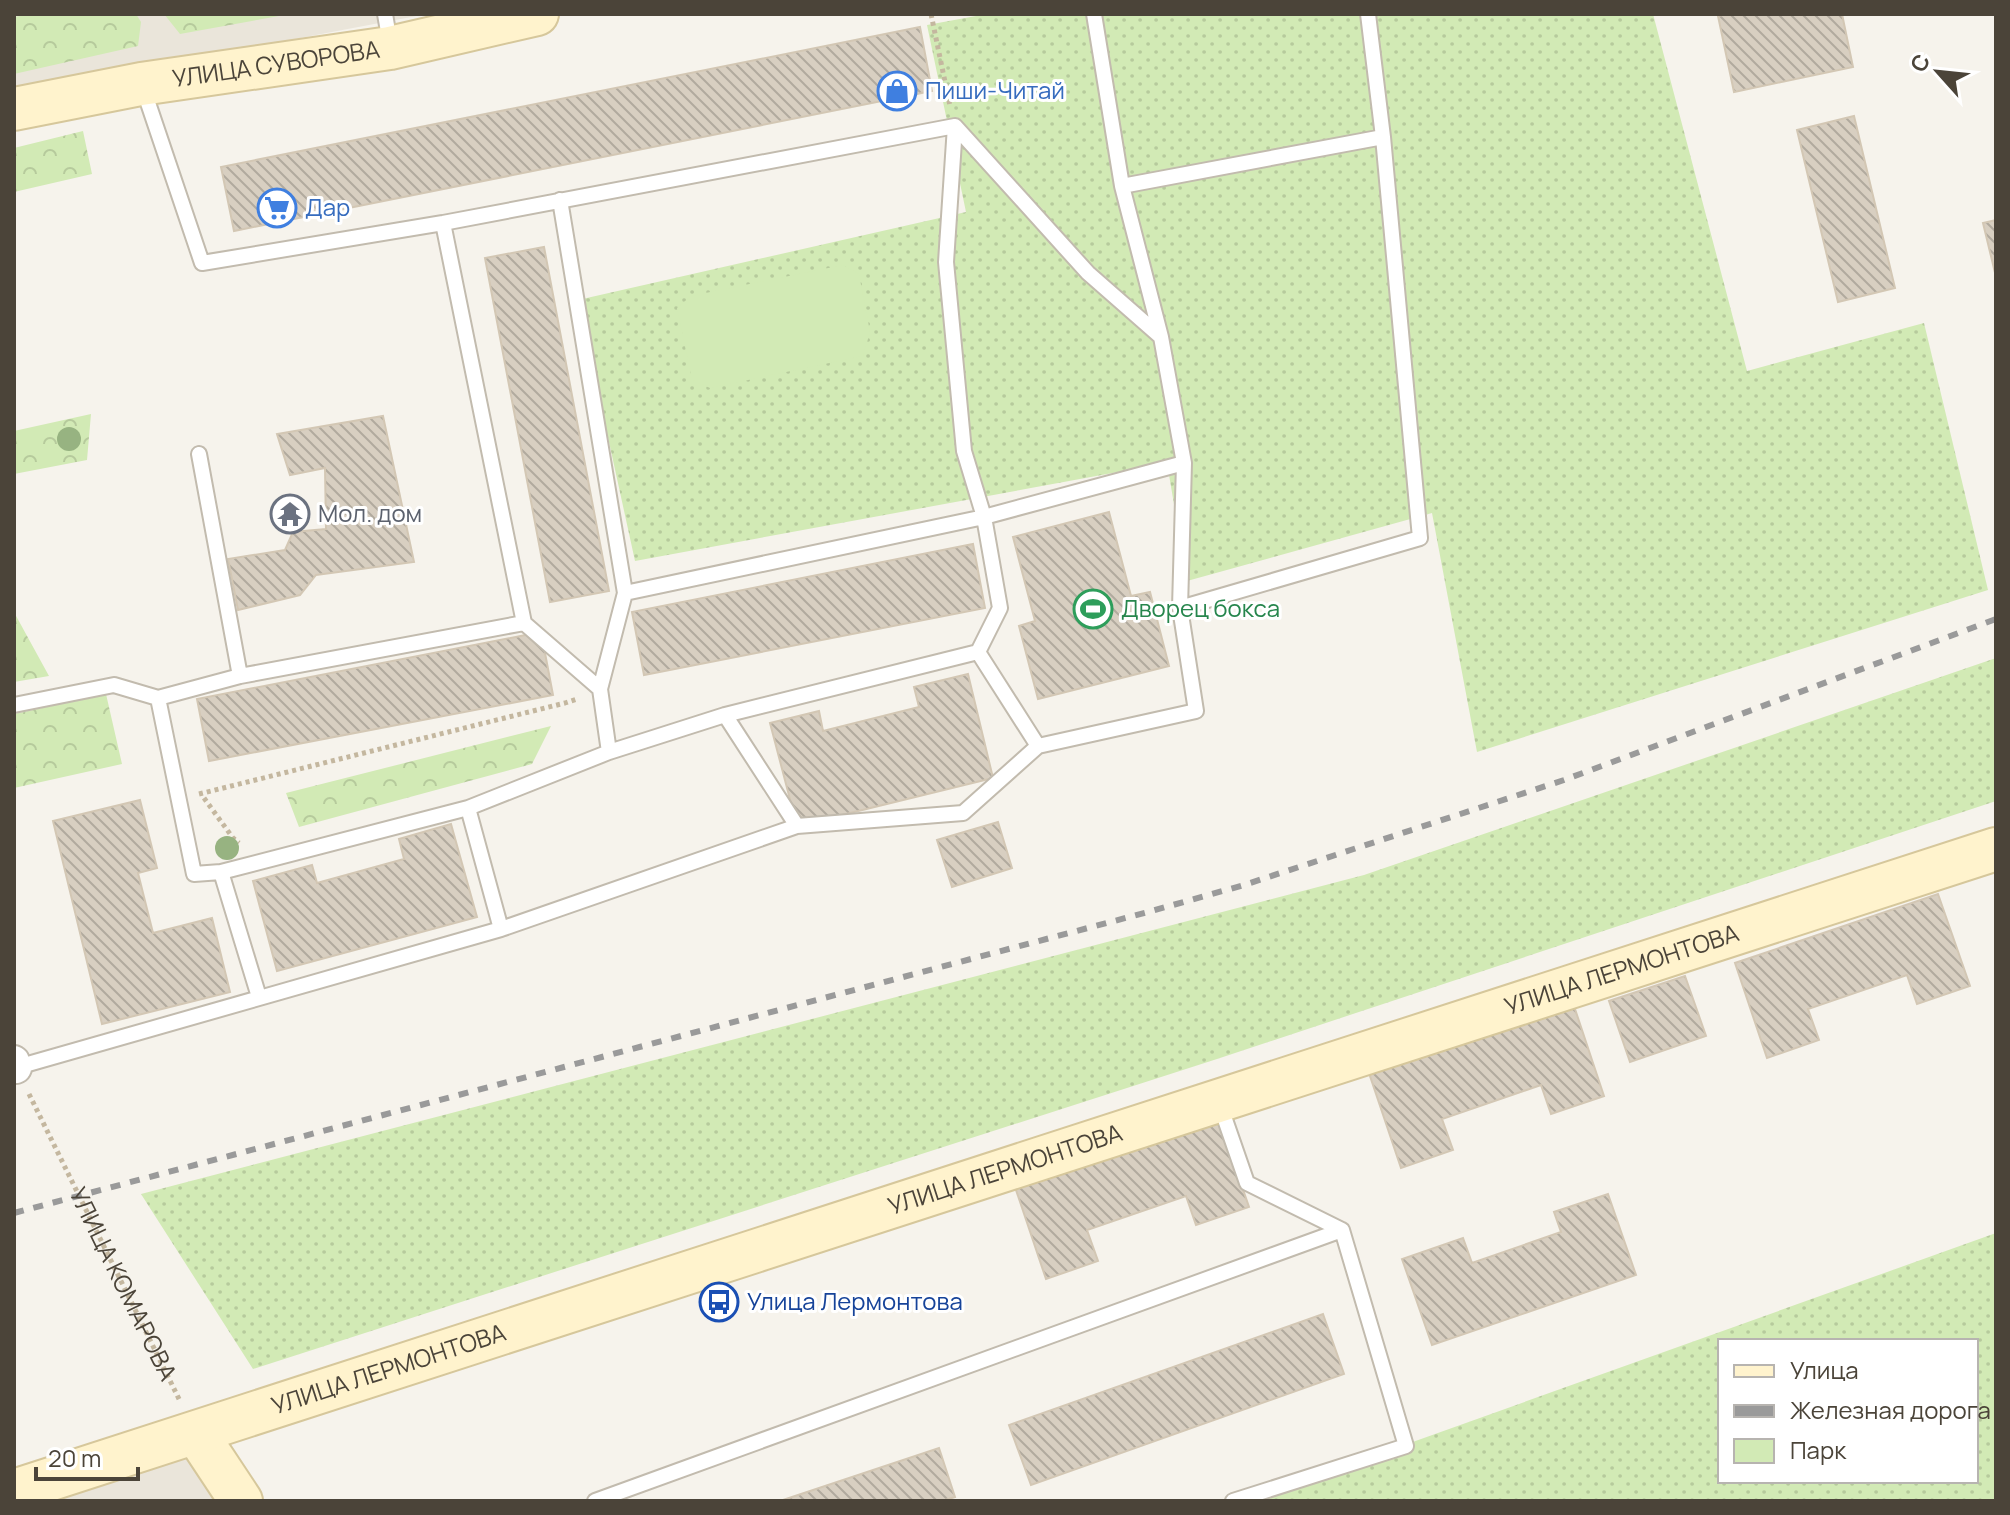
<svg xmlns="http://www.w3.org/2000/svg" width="2010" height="1515" font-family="Manrope,sans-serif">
<defs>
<pattern id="green-dots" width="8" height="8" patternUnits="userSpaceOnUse" patternTransform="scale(2)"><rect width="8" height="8" fill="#d2eab5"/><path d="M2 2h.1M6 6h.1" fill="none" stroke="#b6ca9c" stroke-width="1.8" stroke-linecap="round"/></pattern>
<pattern id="forest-crowns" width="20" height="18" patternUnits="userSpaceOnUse" patternTransform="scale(2)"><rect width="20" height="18" fill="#d2eab5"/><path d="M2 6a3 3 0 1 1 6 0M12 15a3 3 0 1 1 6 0" fill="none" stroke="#b6ca9c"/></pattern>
<pattern id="building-back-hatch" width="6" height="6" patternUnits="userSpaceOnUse" patternTransform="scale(2)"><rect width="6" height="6" fill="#d8cfc1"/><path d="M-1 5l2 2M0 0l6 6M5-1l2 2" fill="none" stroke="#b1aa9e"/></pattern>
</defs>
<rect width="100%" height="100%" fill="#f6f3ec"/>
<!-- residential -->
<path fill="#eae5da" d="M14,14H427L14,92Z
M196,1433L241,1501H14Z"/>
<!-- green -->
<path fill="url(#green-dots)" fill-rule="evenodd" d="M987,14H1653L1747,371L1924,323L1988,590L1477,752L1432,513L1187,581L1167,463L635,561L578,300L966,212L927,25Z
M1996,658V801L1217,1059L253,1369L141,1194L1364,875Z
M1996,1233V1501H1248ZM1720,1341H1976V1481H1720Z"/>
<!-- forest -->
<path fill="url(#forest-crowns)" d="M31,14H136L141,22L138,46L14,74V17Z
M164,14H290L180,34Z
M83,131L92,174L14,192V148Z
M91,414L87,460L14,474V431Z
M14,614H15L49,676L14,682Z
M106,694L122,764L14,788V714Z
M551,726L532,764L299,827L286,793Z"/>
<!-- pitch -->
<path fill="#d2eab5" d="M843,265L859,274L870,332L863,356L710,388L692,380L677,308L691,296Z"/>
<!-- building -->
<path fill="url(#building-back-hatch)" stroke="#d3c7b4" stroke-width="2" d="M1728,14H1842L1853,67L1734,92L1718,16Z
M920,27L932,91L234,231L221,167Z
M1854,116L1895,288L1838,302L1797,130Z
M1996,220V277L1983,223Z
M544,247L609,591L550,602L485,258Z
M383,416L414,562L316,575L300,595L238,610L228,559L285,550L293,532L326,529L325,468L290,475L277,434Z
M1109,512L1131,596L1150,592L1169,666L1038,699L1019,626L1035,621L1013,537Z
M973,544L985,608L644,675L632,612Z
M541,632L553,695L209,761L197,699Z
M968,674L993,778L797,826L770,723L819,711L823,731L919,707L914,687Z
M140,800L157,868L138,873L153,933L212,918L230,992L102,1024L53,821Z
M998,822L1012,868L952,887L937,840Z
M451,824L477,917L277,971L253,881L312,865L317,883L404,859L399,839Z
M1938,894L1970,986L1917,1004L1907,975L1808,1009L1819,1040L1767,1058L1735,963Z
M1685,976L1706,1036L1630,1062L1609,1001Z
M1573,1003L1604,1096L1551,1114L1541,1085L1442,1119L1453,1150L1401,1168L1369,1073Z
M1217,1114L1249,1207L1196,1225L1186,1196L1087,1230L1098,1261L1046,1279L1014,1184Z
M1608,1194L1636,1275L1432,1345L1402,1259L1463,1238L1472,1263L1561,1232L1554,1212Z
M1323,1314L1344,1374L1031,1485L1009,1425Z
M939,1448L955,1497L942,1501H780Z"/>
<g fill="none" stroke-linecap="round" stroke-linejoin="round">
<!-- service casing -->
<g stroke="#c2bbae" stroke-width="18">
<path id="service" d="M385,14L390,43
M143,88L202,263L443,223L955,126
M955,126L946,262L964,451L984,517L1000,608L978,652
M955,126L1088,273L1161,337
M1122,186L1383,137
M560,200L625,593L984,517L1184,463
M199,454L240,676
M1180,608L1420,538L1383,137L1368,14
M524,623L600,689L609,752
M600,689L625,593
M158,698L194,874L221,872L468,808L609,752L725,715L978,652L1038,746L1196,711L1180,608L1184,463L1161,337L1122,186L1094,14
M14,705L114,685L158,698L240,676L524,623L443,223
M725,715L797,826
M468,808L501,929
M221,872L259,997
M14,1068L501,929L797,826L963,813L1038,746
M1220,1105L1247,1183L1342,1230L1406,1446L1233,1501
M595,1501L1342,1230"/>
</g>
<!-- minor casing -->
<g stroke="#c2bbae" stroke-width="34">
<path id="minor" d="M14,1061L16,1068"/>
</g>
<!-- secondary casing -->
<g stroke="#d6c79b" stroke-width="46">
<g id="secondary">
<path id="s2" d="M14,109L141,84L390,48L537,14"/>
<path d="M196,1433L241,1501"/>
<path id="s3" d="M14,1491L1996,849"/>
</g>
</g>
<!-- path -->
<g stroke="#c4b79f" stroke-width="5" stroke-dasharray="4 4" stroke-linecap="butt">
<path d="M931,14L950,106"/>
<path d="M199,794L565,703L577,699"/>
<path d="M204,798L233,838L239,843"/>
<path id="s1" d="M29,1094L180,1401"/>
</g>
<!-- service -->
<use href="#service" stroke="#fff" stroke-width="14"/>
<!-- minor -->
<use href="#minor" stroke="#fff" stroke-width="30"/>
<!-- secondary -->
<use href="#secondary" stroke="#fff3cd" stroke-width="42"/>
<!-- rail -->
<path stroke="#9a9a9a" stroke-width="6" stroke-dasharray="10 10" stroke-linecap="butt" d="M14,1213L1148,912L1244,885L1564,780L1996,619"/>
</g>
<!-- trees -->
<g fill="#97b381">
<circle cx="69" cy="439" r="12"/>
<circle cx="227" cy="848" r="12"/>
</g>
<!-- icons -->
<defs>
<g id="shop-ring" transform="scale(2)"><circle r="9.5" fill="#fff" stroke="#3f7fe0" stroke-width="1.5"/><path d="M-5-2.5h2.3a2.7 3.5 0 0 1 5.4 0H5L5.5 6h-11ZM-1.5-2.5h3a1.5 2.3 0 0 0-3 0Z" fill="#3f7fe0"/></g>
<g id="supermarket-ring" transform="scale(2)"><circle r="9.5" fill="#fff" stroke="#3f7fe0" stroke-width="1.5"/><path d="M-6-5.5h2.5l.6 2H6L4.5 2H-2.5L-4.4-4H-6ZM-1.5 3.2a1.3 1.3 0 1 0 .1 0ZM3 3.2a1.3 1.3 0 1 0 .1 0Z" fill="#3f7fe0"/></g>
<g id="temple-ring" transform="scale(2)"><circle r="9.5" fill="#fff" stroke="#6b7280" stroke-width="1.5"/><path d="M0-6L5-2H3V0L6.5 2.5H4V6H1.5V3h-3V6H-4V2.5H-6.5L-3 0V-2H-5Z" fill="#6b7280"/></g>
<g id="stadium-ring" transform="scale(2)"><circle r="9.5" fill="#fff" stroke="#2e9e5b" stroke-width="1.5"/><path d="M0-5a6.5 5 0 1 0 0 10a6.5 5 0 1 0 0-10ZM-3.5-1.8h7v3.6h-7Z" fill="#2e9e5b"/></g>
<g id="bus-ring" transform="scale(2)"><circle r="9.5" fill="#fff" stroke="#1a4fb4" stroke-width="1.5"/><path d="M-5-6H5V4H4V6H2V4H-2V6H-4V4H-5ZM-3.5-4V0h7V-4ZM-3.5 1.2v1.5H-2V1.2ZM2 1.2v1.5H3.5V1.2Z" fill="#1a4fb4"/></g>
</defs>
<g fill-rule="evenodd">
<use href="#shop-ring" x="897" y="91"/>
<use href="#supermarket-ring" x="277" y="208"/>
<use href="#temple-ring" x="290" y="514"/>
<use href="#stadium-ring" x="1093" y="609"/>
<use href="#bus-ring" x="719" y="1302"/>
</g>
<g text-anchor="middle" stroke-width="6" stroke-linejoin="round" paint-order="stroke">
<!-- street labels -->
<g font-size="24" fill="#4b4439" stroke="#fff">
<text dy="8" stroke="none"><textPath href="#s2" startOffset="266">УЛИЦА СУВОРОВА</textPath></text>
<text dy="8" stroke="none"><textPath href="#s3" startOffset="1690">УЛИЦА ЛЕРМОНТОВА</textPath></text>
<text dy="8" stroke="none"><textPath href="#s3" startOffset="1042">УЛИЦА ЛЕРМОНТОВА</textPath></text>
<text dy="8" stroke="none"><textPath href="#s1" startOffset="212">УЛИЦА КОМАРОВА</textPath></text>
<text dy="8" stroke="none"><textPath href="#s3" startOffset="394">УЛИЦА ЛЕРМОНТОВА</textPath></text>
</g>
<!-- shop labels -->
<g font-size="24" fill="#366cbe" stroke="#fff" text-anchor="start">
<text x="925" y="99">Пиши-Читай</text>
<text x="305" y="216">Дар</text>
</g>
<!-- worship labels -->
<g font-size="24" fill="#5b616d" stroke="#fff" text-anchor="start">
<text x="318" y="522">Мол. дом</text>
</g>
<!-- leisure labels -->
<g font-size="24" fill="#27864d" stroke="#fff" text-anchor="start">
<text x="1121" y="617">Дворец бокса</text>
</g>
<!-- transit labels -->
<g font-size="24" fill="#164399" stroke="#fff" text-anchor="start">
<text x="747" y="1310">Улица Лермонтова</text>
</g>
</g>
<!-- border -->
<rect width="2010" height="1515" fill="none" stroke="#4b4439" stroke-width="32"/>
<!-- legend -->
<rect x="1718" y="1339" width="260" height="144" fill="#ffffff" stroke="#b7b4b0" stroke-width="2"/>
<rect x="1734" y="1365" width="40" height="12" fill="#fff3cd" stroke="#b7b4b0" stroke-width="2"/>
<text x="1790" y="1379" font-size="24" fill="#4b4439">Улица</text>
<rect x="1734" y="1405" width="40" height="12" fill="#9a9a9a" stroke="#b7b4b0" stroke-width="2"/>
<text x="1790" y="1419" font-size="24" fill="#4b4439">Железная дорога</text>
<rect x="1734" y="1439" width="40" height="24" fill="#d2eab5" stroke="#b7b4b0" stroke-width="2"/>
<text x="1790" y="1459" font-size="24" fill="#4b4439">Парк</text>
<!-- north arrow -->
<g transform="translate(1938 72) rotate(297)" stroke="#ffffff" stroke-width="6" paint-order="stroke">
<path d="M0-6L14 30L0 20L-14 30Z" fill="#4b4439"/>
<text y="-12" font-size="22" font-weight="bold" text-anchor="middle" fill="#4b4439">С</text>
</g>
<!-- scale -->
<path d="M36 1467v12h102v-12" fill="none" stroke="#4b4439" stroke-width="4"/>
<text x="48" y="1467" font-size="24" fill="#4b4439" stroke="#ffffff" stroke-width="6" paint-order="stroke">20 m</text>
</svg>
